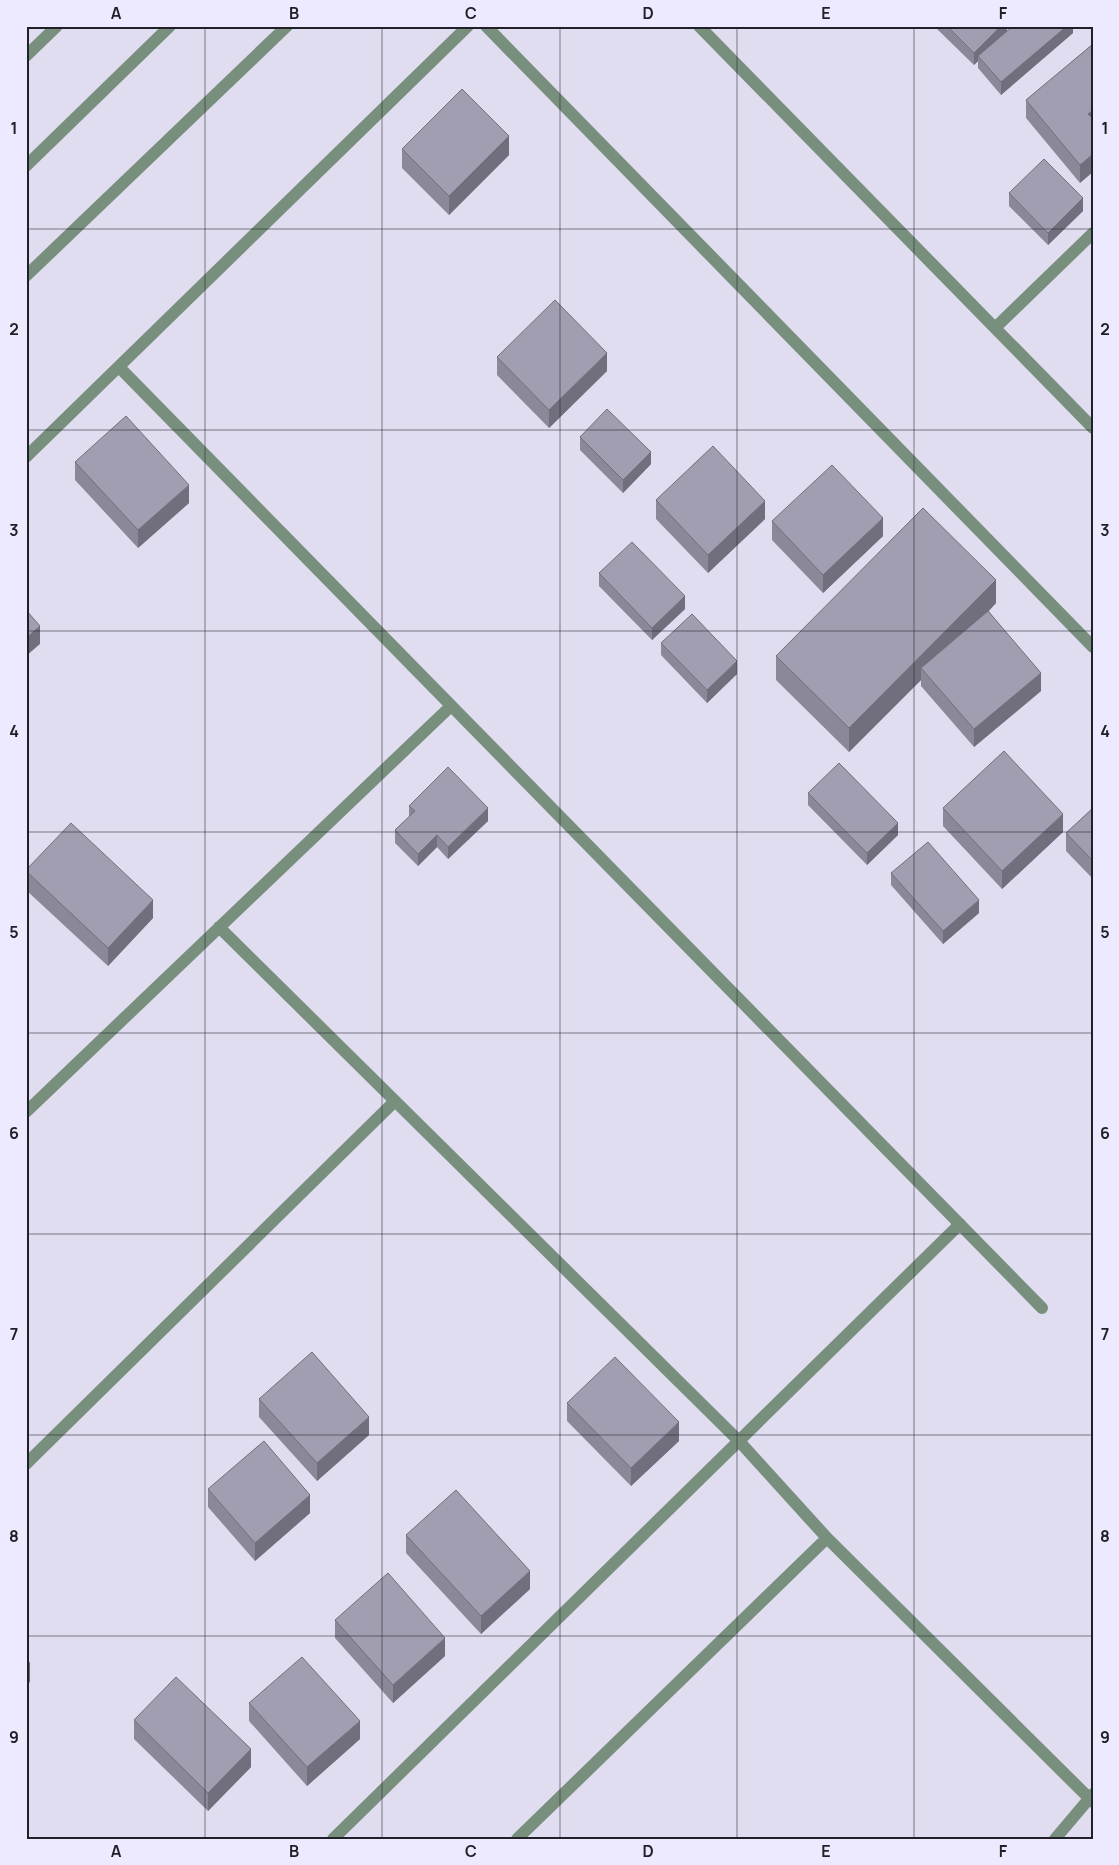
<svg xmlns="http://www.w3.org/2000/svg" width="1119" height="1865" font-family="Manrope,sans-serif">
<rect width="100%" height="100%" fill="#e0ddf1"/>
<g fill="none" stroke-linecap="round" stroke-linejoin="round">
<!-- minor -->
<path stroke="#778f7c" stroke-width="12" d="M486,26L1093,647
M699,26L1093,428
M26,56L57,26
M26,166L170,26
M26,276L287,26
M995,328L1093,233
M119,367L1042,1308
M26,457L468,26
M219,927L739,1441L827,1538L1093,1802
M26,1112L451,706
M26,1464L395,1101
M333,1839L960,1224
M517,1839L827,1538
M1055,1839L1093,1794"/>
</g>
<!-- wall -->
<path fill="#8a8899" d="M936,26H1007V31L1073,26V33L1001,95L978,68V61L974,65L936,28Z
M1093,44L1080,183L1026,118V100Z
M402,149L509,155L449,215L402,168Z
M1009,193L1083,211L1048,245L1009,206Z
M497,357L607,371L549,428L497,375Z
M580,437L651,464L623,493L580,450Z
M75,462L189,503L138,548L75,480Z
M656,500L765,519L708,573L656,519Z
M772,521L883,536L823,593L772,540Z
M599,573L685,609L652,640L599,586Z
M996,603L989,611L1041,691L974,747L921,686V680L849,752L776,680V656Z
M661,643L737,674L707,703L661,655Z
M808,793L898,835L867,865L808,805Z
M409,806L488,821L448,859L437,847L418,866L395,843V830L409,817Z
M943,808L1063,832L1002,889L943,826Z
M1093,808V879L1066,851V833Z
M26,870L153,918L108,966L26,890Z
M891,873L979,913L943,944L891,885Z
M259,1399L369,1435L317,1481L259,1417Z
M567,1403L679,1441L631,1486L567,1421Z
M208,1489L310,1513L255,1561L208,1507Z
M406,1535L530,1589L481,1634L406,1553Z
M335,1620L445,1656L393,1703L335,1638Z
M249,1703L360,1739L307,1786L249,1721Z
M134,1720L251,1767L208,1811L134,1739Z"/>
<!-- shaded-wall -->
<path fill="#716f7d" d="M1001,26H1007V32L978,56V61L974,65V53Z
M1067,26H1073V33L1001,95V82Z
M1093,110V128L1088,114Z
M509,136V155L449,215V196Z
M1093,154V172L1080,183V165Z
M1083,198V211L1048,245V233Z
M607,353V371L549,428V410Z
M651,452V464L623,493V480Z
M189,485V503L138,548V530Z
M765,501V519L708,573V555Z
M883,518V536L823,593V575Z
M996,580V603L926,674L921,668V680L849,752V728Z
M685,596V609L652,640V628Z
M40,626V644L26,656V638Z
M737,661V674L707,703V690Z
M1041,673V691L974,747V729Z
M488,808V821L448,859V847Z
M1063,814V832L1002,889V871Z
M898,823V835L867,865V853Z
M437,835V847L418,866V854Z
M153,900V918L108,966V948Z
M979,900V913L943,944V931Z
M369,1417V1435L317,1481V1463Z
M679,1422V1441L631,1486V1468Z
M310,1495V1513L255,1561V1543Z
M530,1571V1589L481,1634V1616Z
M445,1638V1656L393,1703V1685Z
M30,1663V1682L26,1685V1666Z
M360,1721V1739L307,1786V1767Z
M251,1749V1767L208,1811V1793Z"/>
<!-- building -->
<path fill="#a19eb2" stroke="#716f7d" d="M947,26H1001L974,53Z
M1013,26H1067L1001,82L978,56Z
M1093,44V110L1088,114L1093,119V154L1080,165L1026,100Z
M462,89L509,136L449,196L402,149Z
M1044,159L1083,198L1048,233L1009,193Z
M555,300L607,353L549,410L497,357Z
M607,409L651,452L623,480L580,437Z
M126,416L189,485L138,530L75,462Z
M713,446L765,501L708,555L656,500Z
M832,465L883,518L823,575L772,521Z
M923,508L996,580L849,728L776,656Z
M632,542L685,596L652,628L599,573Z
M26,610L40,626L26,638Z
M988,611L1041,673L974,729L921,668Z
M692,614L737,661L707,690L661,643Z
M1004,751L1063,814L1002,871L943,808Z
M839,763L898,823L867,853L808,793Z
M448,767L488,808L448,847L437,835L418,854L395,830L415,811L409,806Z
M1093,808V861L1066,833Z
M71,823L153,900L108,948L26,871V870Z
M928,842L979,900L943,931L891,873Z
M312,1352L369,1417L317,1463L259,1399Z
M615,1357L679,1422L631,1468L567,1403Z
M264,1441L310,1495L255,1543L208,1489Z
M456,1490L530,1571L481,1616L406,1535Z
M388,1573L445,1638L393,1685L335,1620Z
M302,1657L360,1721L307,1767L249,1703Z
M26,1660L30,1663L26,1666Z
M176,1677L251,1749L208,1793L134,1720Z"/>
<!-- grid -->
<path fill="none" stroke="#212028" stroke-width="1" stroke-opacity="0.55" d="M205,26V1839M382,26V1839M560,26V1839M737,26V1839M914,26V1839M26,229H1093M26,430H1093M26,631H1093M26,832H1093M26,1033H1093M26,1234H1093M26,1435H1093M26,1636H1093"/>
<!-- border -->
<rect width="1119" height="1865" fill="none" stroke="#edeaff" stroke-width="55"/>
<rect x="28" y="28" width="1064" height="1810" fill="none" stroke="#212028" stroke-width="2"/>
<g font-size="16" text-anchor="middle" font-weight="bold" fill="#212028">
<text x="116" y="19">A</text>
<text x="294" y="19">B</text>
<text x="471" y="19">C</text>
<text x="648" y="19">D</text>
<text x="826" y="19">E</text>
<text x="1003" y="19">F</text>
<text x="14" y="134">1</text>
<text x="1105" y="134">1</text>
<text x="14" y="335">2</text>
<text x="1105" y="335">2</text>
<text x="14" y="536">3</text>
<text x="1105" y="536">3</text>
<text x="14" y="737">4</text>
<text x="1105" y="737">4</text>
<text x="14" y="938">5</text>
<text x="1105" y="938">5</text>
<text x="14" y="1139">6</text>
<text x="1105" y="1139">6</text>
<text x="14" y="1340">7</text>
<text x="1105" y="1340">7</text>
<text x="14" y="1542">8</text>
<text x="1105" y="1542">8</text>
<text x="14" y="1743">9</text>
<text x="1105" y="1743">9</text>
<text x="116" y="1857">A</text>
<text x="294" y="1857">B</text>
<text x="471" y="1857">C</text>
<text x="648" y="1857">D</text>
<text x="826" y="1857">E</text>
<text x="1003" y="1857">F</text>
</g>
</svg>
